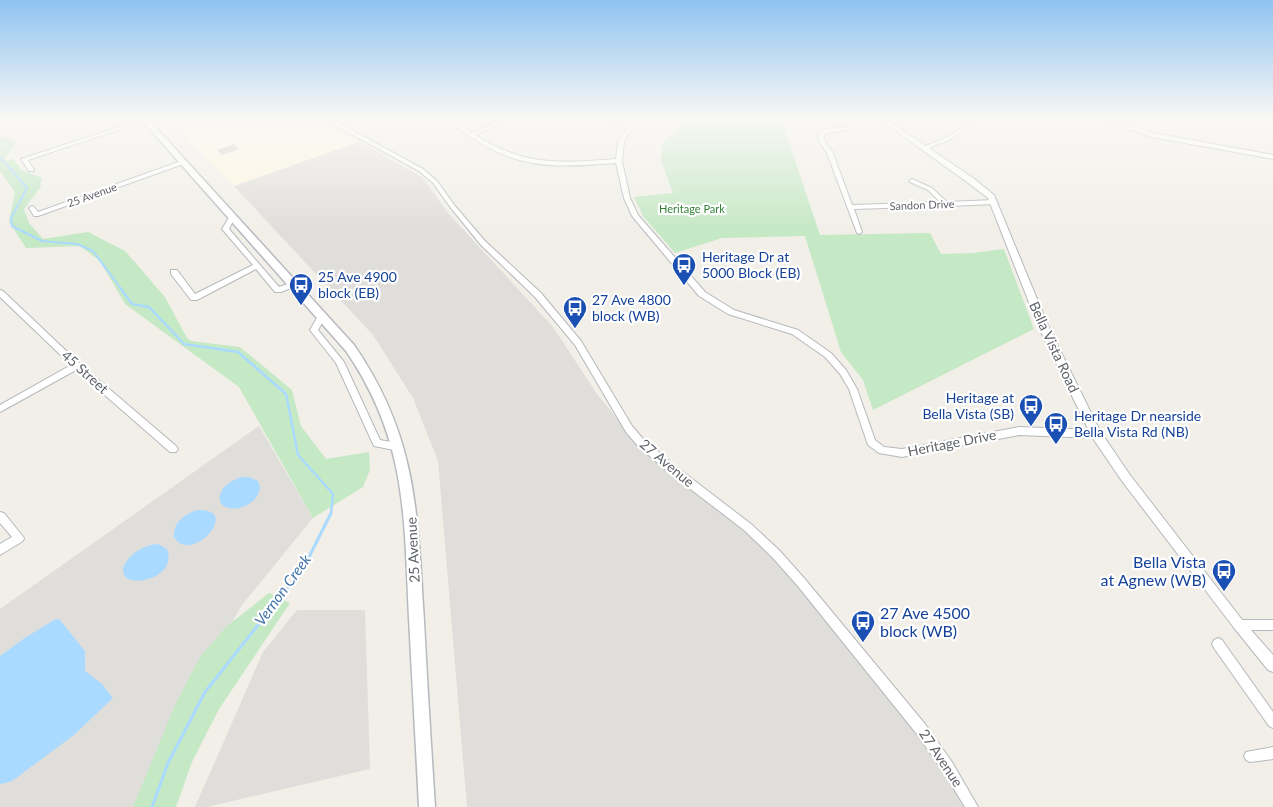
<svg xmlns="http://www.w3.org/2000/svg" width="1273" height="807" font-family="Lato,sans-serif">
<rect width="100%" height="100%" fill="#f1efe8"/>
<!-- commercial -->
<path fill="#fef7e0" d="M168,119H316L359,142L234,186Z"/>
<!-- industrial -->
<path fill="#e0deda" d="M359,142L422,177L448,213L553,327L597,394L626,430L734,519L795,579L951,778L964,807H467L438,461L413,398L373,335L234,186Z
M259,426L313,518L242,605L173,725L136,807H0V609Z
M297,610H365L370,769L207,807H195L263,652Z"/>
<!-- green -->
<path fill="#c5e8c5" d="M687,119H781L820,235L930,233L941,254L973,253L1004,249L1034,329L873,410L863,380L841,352L805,236L722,238L675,253L643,216L634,197L673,193L661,160L663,143Z
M0,136L13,140L16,143L3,161L14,159L21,170L42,178L40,188L24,209L29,223L43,239L88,232L125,251L165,297L187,338L191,341L240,347L292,390L301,426L326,459L369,452L370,470L363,487L313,518L239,387L125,304L100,261L80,246L26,248L9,222L15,192L0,171Z
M269,593L290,603L219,709L192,762L176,807H133L175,705L200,657L227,626Z"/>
<!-- water -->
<path fill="#aadaff" d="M243,477H249L258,481C268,500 232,519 220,502C218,488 230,480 243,477Z
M198,510C242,508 192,566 174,537C173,522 185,514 198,510Z
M158,544L167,549C181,586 99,593 130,557C138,549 147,545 158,544Z
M56,619L60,620L85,651V671L102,684L113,698L74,735L12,781L2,784L0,783V656L26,637Z"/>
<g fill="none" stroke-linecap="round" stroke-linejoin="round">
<!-- stream-far2 -->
<path stroke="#aadaff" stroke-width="2" d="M0,157L27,188L11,218L12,226L42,241L77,244L93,251L122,290"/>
<!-- stream-far1 -->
<path stroke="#aadaff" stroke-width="2.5" d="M121,289L132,304L149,307L184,344L238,352L286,394L298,455L333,494L331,514"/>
<!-- stream -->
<path stroke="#aadaff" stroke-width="3" d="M152,807L168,763L205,692L304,567L331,513"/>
</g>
<!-- building -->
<path fill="#cccac5" d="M234,144L239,149L222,155L217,150Z"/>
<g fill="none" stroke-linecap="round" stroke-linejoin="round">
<!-- minor casing -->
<g stroke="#b5b8bc" stroke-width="2">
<path id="minor" d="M143,119L148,120L28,160L34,170L33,171H29L21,159Z
M324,119H331L336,122L345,119H352L351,120L341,124L423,169L437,181L455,206L485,241L541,293L581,341L632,426L644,440L674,465L751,524L779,550L804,578L925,724L952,762L978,807H965L943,771L916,733L797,585L772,557L744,530L667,471L638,446L626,432L575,345L535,297L481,245L451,208L433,183L419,171Z
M445,119H451L472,133L503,119H507V121L476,135C524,167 562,163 616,159L618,142L627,128L603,119H611L630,125L636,119H642L629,133L624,142L622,161L630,198L638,215L705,292L734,310L798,330L831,353L846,370L857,389L875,440L884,447L902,449L1019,427L1096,430L1099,431L1101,434L1099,437L1096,438L1019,435L902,457L879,453L868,445L849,389L840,374L825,357L792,334L728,314L699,296L632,216L624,198L616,163C559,167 520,171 471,137C462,131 453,126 445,119Z
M977,119H983L947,141L926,149L921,148L943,139Z
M1099,119H1107L1153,133L1273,155V159L1152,137Z
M848,127L851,129L850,130L827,133L824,135L825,142L833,153L852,205L940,202L928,190L910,182L909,181L912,179L932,188L947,202L994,200L997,202L994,204L950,206L947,207L944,206L854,209L862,232L859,234L857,233L827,153L819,142L818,134L826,129Z
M184,160L187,162L186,163L38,216H34L29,208L32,206L34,207L38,212Z
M232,215L235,217L229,229L279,287L293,282H296L297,284L296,286L281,292H275L256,269L197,300H191L171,274V270H177L195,294L253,265L222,229L230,216Z
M0,290L3,291L80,364L176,446L178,449L176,452H170L76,370L0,412V405L71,365L0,297Z
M322,313L326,316L318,330L344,362L380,440L397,443L399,446L397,449L394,450L374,446L336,363L310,330L319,314Z
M0,512L4,513L24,538L23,541L0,555V544L12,537L0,523Z
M1239,620H1273V630H1239L1235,629L1233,625L1235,621Z
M1218,638L1222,640L1273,712V728L1269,726L1214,648L1212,644L1214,640Z
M1273,747V759L1250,762L1246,760L1244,756L1246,752Z"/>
</g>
<!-- tertiary casing -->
<g stroke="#b5b8bc" stroke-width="2">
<path id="tertiary" d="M879,119H886L973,178L994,195L1049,328L1100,431L1130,475L1243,621L1273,655V672L1268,670L1235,629L1122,481L1092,437L1039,328L988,198L967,182Z"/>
</g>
<!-- secondary casing -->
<g stroke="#b6babf" stroke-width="3">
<path id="secondary" d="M141,119H148L354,345C418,438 417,513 424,621C427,683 431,745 435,807H419C416,744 412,681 409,618C404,516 407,440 346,351Z"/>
</g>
<!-- minor -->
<use href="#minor" fill="#fff" fill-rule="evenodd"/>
<!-- tertiary -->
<use href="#tertiary" fill="#fff" fill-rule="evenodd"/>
<!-- secondary -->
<use href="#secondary" fill="#fff" fill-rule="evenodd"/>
</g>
<!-- sky -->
<linearGradient id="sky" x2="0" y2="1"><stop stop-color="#8fc3f1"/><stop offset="0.51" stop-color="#f9f8f5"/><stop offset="1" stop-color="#f9f8f5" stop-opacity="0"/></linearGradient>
<rect width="1273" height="232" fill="url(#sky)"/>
<!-- icons -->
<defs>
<g id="bus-pin" transform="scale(1.25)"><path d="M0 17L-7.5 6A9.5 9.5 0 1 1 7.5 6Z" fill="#1a4fb4" stroke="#fff"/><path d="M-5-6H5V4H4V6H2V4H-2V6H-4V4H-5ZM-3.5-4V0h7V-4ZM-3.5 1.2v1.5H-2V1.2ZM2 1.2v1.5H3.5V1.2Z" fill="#fff"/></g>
</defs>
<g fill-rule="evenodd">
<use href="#bus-pin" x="684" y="265"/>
<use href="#bus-pin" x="301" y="285"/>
<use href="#bus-pin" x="575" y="308"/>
<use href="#bus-pin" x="1031" y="406"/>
<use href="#bus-pin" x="1056" y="424"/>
<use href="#bus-pin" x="1224" y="571"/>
<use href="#bus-pin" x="863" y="622"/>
</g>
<g text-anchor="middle" stroke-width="4.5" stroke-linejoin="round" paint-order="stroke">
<!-- far-street labels -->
<g font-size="11" fill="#5f6368" stroke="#fff">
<text transform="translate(92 195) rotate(-20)" y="4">25 Avenue</text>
<text transform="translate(922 205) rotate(-2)" y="4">Sandon Drive</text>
</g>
<!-- far-park labels -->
<g font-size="11" fill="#348238" stroke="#fff">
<text x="692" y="213">Heritage Park</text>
</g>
<!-- transit labels -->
<g font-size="14" fill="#164399" stroke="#fff" text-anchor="start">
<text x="702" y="262">Heritage Dr at<tspan x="702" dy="16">5000 Block (EB)</tspan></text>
<text x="318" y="282">25 Ave 4900<tspan x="318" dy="16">block (EB)</tspan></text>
<text x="592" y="305">27 Ave 4800<tspan x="592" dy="16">block (WB)</tspan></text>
<text x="1014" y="403" text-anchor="end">Heritage at<tspan x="1014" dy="16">Bella Vista (SB)</tspan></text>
<text x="1074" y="421">Heritage Dr nearside<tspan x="1074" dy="16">Bella Vista Rd (NB)</tspan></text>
</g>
<!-- street labels -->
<g font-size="14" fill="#5f6368" stroke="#fff">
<text transform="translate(1054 347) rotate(65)" y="5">Bella Vista Road</text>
<text transform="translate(85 372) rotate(42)" y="5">45 Street</text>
<text transform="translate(952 443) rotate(-11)" y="5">Heritage Drive</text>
<text transform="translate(667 463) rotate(40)" y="5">27 Avenue</text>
<text transform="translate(413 550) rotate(-93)" y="5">25 Avenue</text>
<text transform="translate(941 758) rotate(56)" y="5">27 Avenue</text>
</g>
<!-- water labels -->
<g font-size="15" font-style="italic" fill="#4174aa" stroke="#fff">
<text transform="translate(283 590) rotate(-54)" y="5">Vernon Creek</text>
</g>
<!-- near-transit labels -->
<g font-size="16" fill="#164399" stroke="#fff" text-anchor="end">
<text x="1206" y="568">Bella Vista<tspan x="1206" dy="18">at Agnew (WB)</tspan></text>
<text x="880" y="619" text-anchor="start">27 Ave 4500<tspan x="880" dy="18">block (WB)</tspan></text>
</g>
</g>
</svg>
